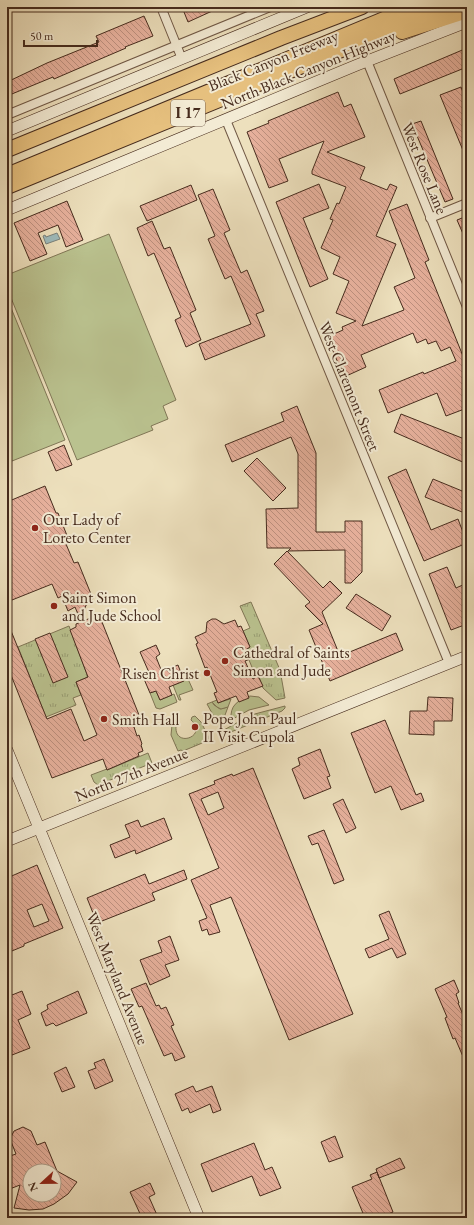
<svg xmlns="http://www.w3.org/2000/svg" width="474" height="1225" font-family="'EB Garamond',serif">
<defs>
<pattern id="grass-tufts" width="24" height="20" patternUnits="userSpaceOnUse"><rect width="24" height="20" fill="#bac28f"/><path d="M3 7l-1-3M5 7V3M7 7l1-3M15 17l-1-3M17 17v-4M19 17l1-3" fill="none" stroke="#999e74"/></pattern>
<pattern id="building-back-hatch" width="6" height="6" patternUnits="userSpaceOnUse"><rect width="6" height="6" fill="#e7b19d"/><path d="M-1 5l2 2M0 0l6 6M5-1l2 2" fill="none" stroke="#bd907f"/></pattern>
</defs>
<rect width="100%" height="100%" fill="#ede0bd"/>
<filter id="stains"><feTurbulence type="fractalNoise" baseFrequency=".005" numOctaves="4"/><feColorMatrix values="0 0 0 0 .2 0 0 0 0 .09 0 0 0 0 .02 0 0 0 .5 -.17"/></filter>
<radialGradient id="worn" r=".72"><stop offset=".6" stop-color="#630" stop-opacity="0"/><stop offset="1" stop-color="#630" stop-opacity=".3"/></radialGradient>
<!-- grass -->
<path fill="url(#grass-tufts)" stroke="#807656" d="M251,602L280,670L285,698L276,700L263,688L259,677H256L249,660L250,659L247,649L250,647L243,631L250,628L240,606Z
M69,626L88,677L76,682L81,695L73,698L76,705L46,717L18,647Z
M212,702L214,705L220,709L228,707L225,715V720L218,724L207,704Z
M285,706V708L282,711L226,734L222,731L251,715Z
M195,716L201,722L209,738L207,741L183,751L181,750L178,751L171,735L172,725H174L176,726C174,749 209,736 191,720L192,717Z
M148,753L152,763L98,785L94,782L91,775L107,769V770Z"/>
<!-- garden -->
<path fill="#bac28f" stroke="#807656" d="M109,234L176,400L163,406L168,419L151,426L153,430L77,460L7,288V275Z
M7,298L65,440L7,463Z
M188,679L193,690L179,695L181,700H179L173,685Z
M156,691L160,700L174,694L177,702L160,709L156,708L150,693Z
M250,696L259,697L269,705L249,710L231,720C230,705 237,701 250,696Z
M230,699H231L228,707L221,709L217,707L212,702L217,700L218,703Z"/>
<!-- water -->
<path fill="#9dbabb" stroke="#7a817c" d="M57,233L60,239L46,244L43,236L45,235L46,237Z"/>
<!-- building -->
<path fill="url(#building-back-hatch)" stroke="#462b1d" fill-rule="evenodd" d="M182,7H221L188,22Z
M144,16L153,36L125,47L126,48L105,57L54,79L53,77L7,96V82L47,63L99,42L96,36Z
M467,48V67L400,94L394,79Z
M461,87L467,103V160L440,95Z
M338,92L344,107L351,104L365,137L327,152L365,167L360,179L387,190L390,184L397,187L376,236L396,244L362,326L404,310L394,287L415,278L389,211L407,204L429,260L425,262L467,366V408L446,416L437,393L388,413L379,390L423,372L424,374L456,361L450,347L441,351L436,341L428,344L426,339L417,343L413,333L361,355L366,367L344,377L327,337L343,330L342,327L356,321L336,313L349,281L333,274L340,257L321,248L333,220L330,219L337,203L339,204L346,187L312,174V171L324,141L279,159L288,181L269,188L247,132L269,123L268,121Z
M421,121L453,199L445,202L412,124Z
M319,184L329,208L303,218L328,279L310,287L276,202Z
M191,185L197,200L147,221L140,206Z
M213,189L230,230L224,233L241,273L247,270L264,311L256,314L265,336L205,360L199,344L251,324L231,276L225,279L208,239L215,236L198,195Z
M67,201L83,240L66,247L58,225L38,233L47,254L30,261L14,223Z
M467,216V243L457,220Z
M152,221L164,249L170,247L196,310L190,313L201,340L186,347L175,320L181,317L154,253L148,256L137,228Z
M297,406L316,453V532H345V521H362V572L351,583H345V550L288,551L291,548H267L266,509L298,508V454L291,437L232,462L225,445L284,421L281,413Z
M401,414L467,440V464L394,432Z
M64,445L72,465L56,471L48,452Z
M257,458L286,488L273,501L244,471Z
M406,469L431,530L458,519L467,543L424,561L388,477Z
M433,479L467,493V514L425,497Z
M45,486L56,513H58L70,543L66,544L74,563L78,562L93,599L88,601L80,619L75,607L68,611L62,596L58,598L52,584L7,602V581L11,579L7,568V502Z
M287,551L323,588L330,581L342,593L322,612L340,656L396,633L403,650L330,681L309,630L323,624L305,606L310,602L274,564Z
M447,567L456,588L467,583V624L451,630L429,574Z
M356,594L391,616L382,631L346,608Z
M93,617L94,620L100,617L139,715L131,718L137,736L139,735L142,744L141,745L143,751L138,753L139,756L107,770L103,759L52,778L7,665V621L47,719L71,709L84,741L97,735L76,682L88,677L70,630L76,627V624Z
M212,619H216L224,624L235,620L238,627L241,626L250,647L247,649L250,659L245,661L253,679L258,676L263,686L247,692L249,698L239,702L236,696L218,703L214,693L217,692L207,667L205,668L196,644L198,643L195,637L206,632L207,622Z
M50,633L68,677L53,683L35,639Z
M156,645L160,654L156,657L162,672L178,665L184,681L169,687L172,695L160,700L156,691L150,693L144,679L151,677L140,652Z
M428,697L453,698L452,721H434V735L409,734L410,711H427Z
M385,720L416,795L421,793L424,801L401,810L391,786L375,793L351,733Z
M320,749L330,776L327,777L331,788L304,799L292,769L300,765L298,758Z
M253,768L353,1014L289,1040L231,897L210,905L220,932L209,935L207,929L202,931L199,921L207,918L191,880L219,868L189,794L215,784L214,781L232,774L233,776ZM218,792L224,808L208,815L201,799Z
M343,799L356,828L346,833L333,804Z
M164,818L172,839L136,854L135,850L115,858L110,845L130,837L125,825L138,820L141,827Z
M324,830L344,880L334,884L318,843L312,845L308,836Z
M37,865L63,928L24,944V946L7,953V878ZM42,904L49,921L34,927L27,910Z
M184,870L187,879L152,893L155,900L97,923L87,898L145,874L149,884Z
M389,911L406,954L397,958L392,948L369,958L365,949L389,939L379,915Z
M170,936L179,960L165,965L170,976L150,985L140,960L162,952L158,941Z
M454,980L459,992L456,994L459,1003H458L467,1024V1066L455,1038L453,1039L445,1018L447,1017L435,989Z
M146,983L156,1006L159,1005L161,1009L166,1007L174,1025L171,1026L185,1057L175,1061L172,1053L164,1056L142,1006L139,1007L131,989Z
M22,991L31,1014L18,1020L30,1048L12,1055L7,1043V997Z
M78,991L87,1013L56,1026L53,1023L46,1026L41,1013L48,1009L47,1005Z
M104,1059L113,1081L95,1089L88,1071L96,1068L94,1063Z
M66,1067L75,1087L62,1092L54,1073Z
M193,1086L196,1092L212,1086L221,1110L213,1113L210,1104L190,1113L188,1108L182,1111L175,1094Z
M23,1127L31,1131L37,1145L45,1142L57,1171L77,1182L68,1194L54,1204L43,1209L29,1210L14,1208L20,1185L7,1190V1157L16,1154L10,1139L14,1131ZM30,1171H54V1195H30Z
M335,1136L343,1157L329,1162L321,1142Z
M254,1143L265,1170L272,1167L281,1188L260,1196L252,1176L212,1192L201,1164Z
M400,1158L405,1168L379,1178L376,1169Z
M377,1172L393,1212L380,1218H365L352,1187L372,1179L370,1175Z
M150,1183L155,1194L149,1197L157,1215L149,1218H142L130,1192Z"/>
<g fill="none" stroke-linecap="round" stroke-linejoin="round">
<!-- street casing -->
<g stroke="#705845" stroke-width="10">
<path id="street" d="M161,7L182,59
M367,61L467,307
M7,115L270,7
M226,120L449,663
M430,218L467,203"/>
</g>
<!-- secondary casing -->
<g stroke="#462b1d" stroke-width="12">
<path id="secondary" d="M7,131L307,7
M7,210L357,65L467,22
M7,750L199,1218
M7,841L467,656"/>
</g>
<!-- highway casing -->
<g stroke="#462b1d" stroke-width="16">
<path id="highway" d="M402,32L467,11
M7,150L281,38L362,7
M7,175L413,7
M7,187L368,39L440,7"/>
</g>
<!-- street -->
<use href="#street" stroke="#f3ebd4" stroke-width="8"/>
<!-- secondary -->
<use href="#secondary" stroke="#f3ebd4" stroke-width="11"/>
<!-- highway -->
<use href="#highway" stroke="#e6c07e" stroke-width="14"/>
</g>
<!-- markers -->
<g fill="#8f2418" stroke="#f3ebd4" stroke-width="1.5">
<circle cx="35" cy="528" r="4"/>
<circle cx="54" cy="606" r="4"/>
<circle cx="225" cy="661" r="4"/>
<circle cx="207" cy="673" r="4"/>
<circle cx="104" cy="719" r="4"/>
<circle cx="195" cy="727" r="4"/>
</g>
<g text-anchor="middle" stroke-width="4" stroke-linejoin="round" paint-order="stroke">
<!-- shield labels -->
<rect fill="#f3ebd4" stroke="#7a6554" stroke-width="1" x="171" y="100" width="34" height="26" rx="3"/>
<g font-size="15" font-weight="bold" fill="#462b1d">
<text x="188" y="118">I 17</text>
</g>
<!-- street labels -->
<g font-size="16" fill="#462b1d" stroke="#f3ebd4">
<text transform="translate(273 60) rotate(-22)" y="6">Black Canyon Freeway</text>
<text transform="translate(308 69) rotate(-22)" y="6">North Black Canyon Highway</text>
<text transform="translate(425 168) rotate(68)" y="6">West Rose Lane</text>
<text transform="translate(350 386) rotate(68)" y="6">West Claremont Street</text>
<text transform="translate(131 774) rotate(-22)" y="6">North 27th Avenue</text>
<text transform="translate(118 978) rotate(68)" y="6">West Maryland Avenue</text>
</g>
<!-- poi labels -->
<g font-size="16" fill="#462b1d" stroke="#f3ebd4" text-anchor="start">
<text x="43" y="525">Our Lady of<tspan x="43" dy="18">Loreto Center</tspan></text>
<text x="62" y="603">Saint Simon<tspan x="62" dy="18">and Jude School</tspan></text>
<text x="233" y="658">Cathedral of Saints<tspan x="233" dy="18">Simon and Jude</tspan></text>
<text x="199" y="679" text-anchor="end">Risen Christ</text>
<text x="203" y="724">Pope John Paul<tspan x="203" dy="18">II Visit Cupola</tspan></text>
<text x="112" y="725">Smith Hall</text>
</g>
</g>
<!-- margin -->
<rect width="474" height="1225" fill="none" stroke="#ede0bd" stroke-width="24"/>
<rect x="8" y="8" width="458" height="1209" fill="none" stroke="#462b1d" stroke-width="2"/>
<rect x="12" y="12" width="450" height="1201" fill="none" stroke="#462b1d"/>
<!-- north arrow -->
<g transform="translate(42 1183) rotate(248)"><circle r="19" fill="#f3ebd4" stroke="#ae9e8b"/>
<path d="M0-3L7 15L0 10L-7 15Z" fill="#8f2418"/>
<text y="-6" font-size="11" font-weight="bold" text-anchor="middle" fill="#462b1d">N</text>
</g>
<!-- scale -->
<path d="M24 40v6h73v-6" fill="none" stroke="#462b1d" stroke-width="2"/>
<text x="30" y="40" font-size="12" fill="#462b1d" stroke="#f3ebd4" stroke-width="3" paint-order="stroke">50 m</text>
<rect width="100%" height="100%" filter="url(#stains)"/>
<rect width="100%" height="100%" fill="url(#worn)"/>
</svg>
